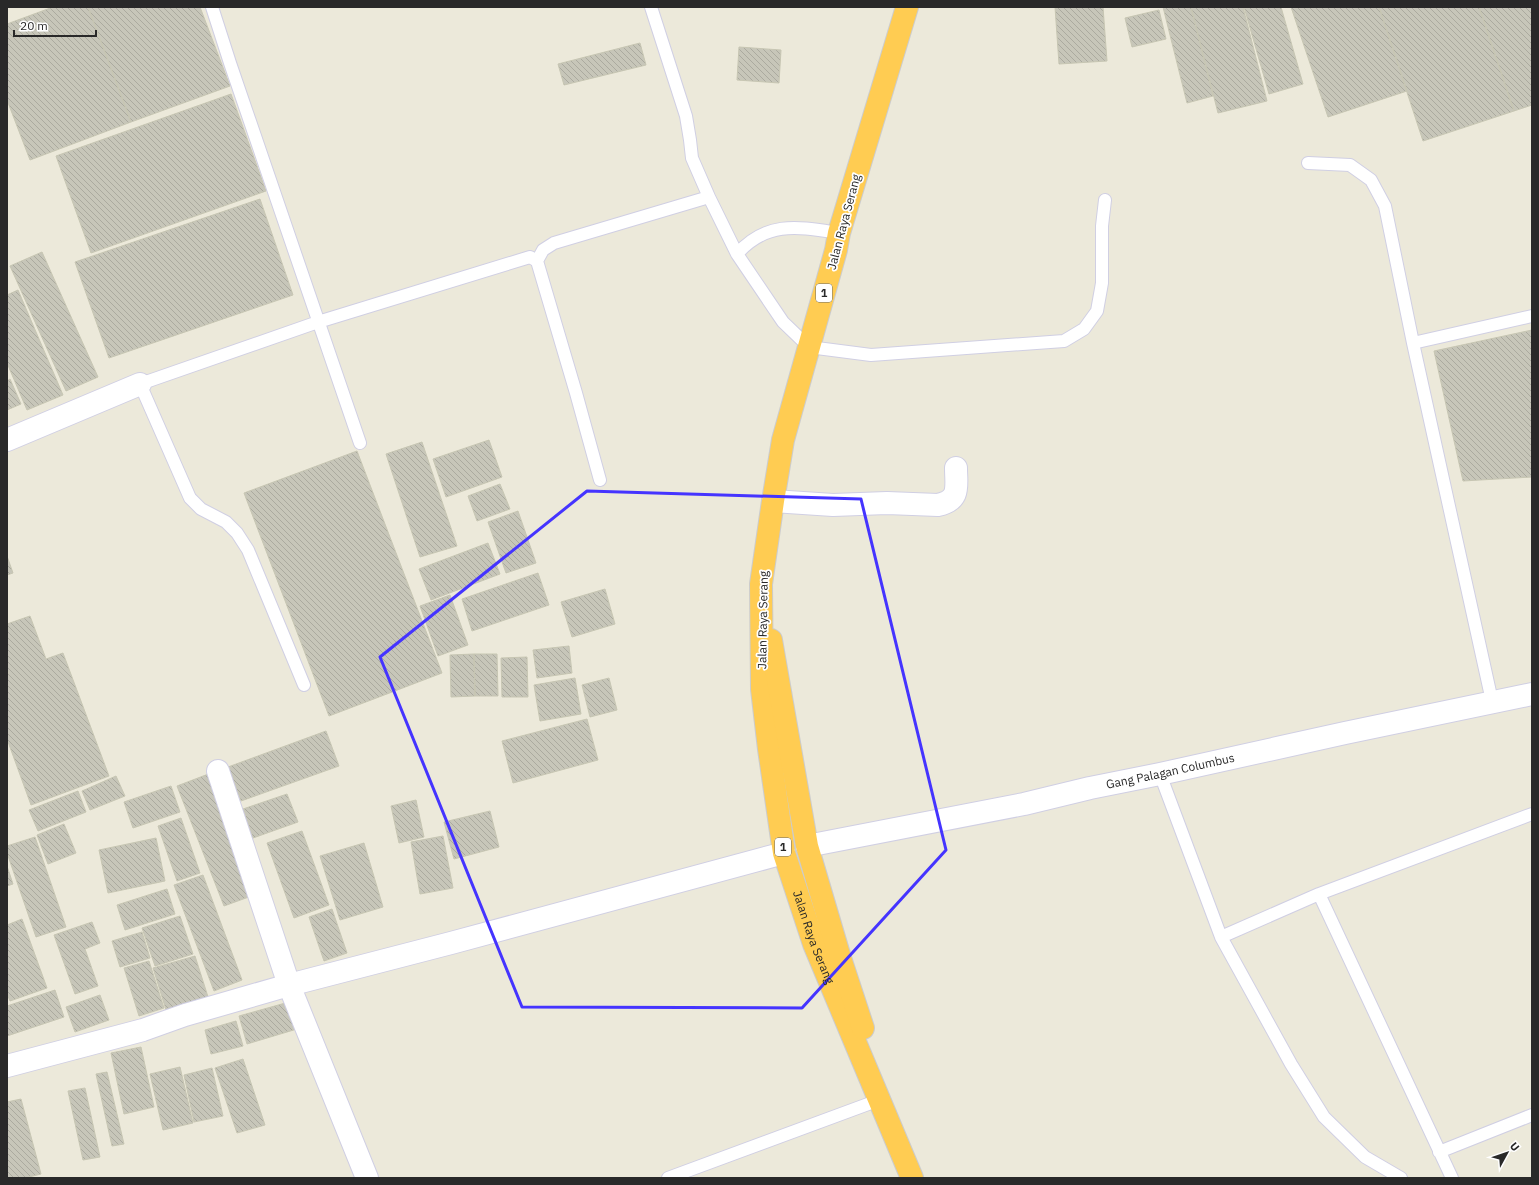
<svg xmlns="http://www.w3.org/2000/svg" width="1539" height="1185" font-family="'IBM Plex Sans',sans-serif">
<defs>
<pattern id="building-back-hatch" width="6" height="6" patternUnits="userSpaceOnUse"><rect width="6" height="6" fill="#c7c6b9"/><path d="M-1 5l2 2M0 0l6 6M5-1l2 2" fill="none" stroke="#abaa9f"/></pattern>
</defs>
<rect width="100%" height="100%" fill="#ece9da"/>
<!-- building -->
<path fill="url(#building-back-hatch)" stroke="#c7c6b3" d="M53,7H88L131,122L30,160L7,100V24Z
M88,7H200L230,86L131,122Z
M1055,7H1103L1107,61L1059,64Z
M1163,7H1191L1213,96L1187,103Z
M1191,7H1243L1267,101L1218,113Z
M1244,7H1281L1303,84L1269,94Z
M1291,7H1379L1407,91L1328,117Z
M1379,7H1479L1514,111L1423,141Z
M1479,7H1532V105L1514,111Z
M1159,10L1166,39L1132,47L1125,18Z
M640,43L646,65L564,85L558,64Z
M739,47L781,50L779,83L737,80Z
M231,94L266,191L91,253L56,156Z
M260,199L293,295L109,358L75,262Z
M42,252L98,377L66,391L10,266Z
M18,290L63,395L27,410L7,363V295Z
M1532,330V477L1463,481L1434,351Z
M10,379L21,404L7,410V381Z
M489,440L502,477L446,497L433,459Z
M422,442L457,546L420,557L386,454Z
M357,451L442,673L329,716L244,493Z
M500,484L510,509L477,521L468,496Z
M518,511L536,563L506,573L488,522Z
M488,543L500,574L431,600L419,569Z
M7,556L13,573L7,575Z
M538,573L549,605L472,631L462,599Z
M605,589L615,624L572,637L561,602Z
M450,595L468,645L438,656L420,606Z
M30,616L46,659L63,653L109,776L31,805L7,739V674L9,673L7,669V624Z
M569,646L572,673L537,678L533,650Z
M474,654H497L498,696H475Z
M474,654L475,696L451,697L450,655Z
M527,657L528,697H502L501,658Z
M575,678L581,714L540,721L534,685Z
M609,678L617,710L590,717L582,685Z
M587,719L598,760L513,783L502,741Z
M326,731L339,766L241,801L228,767Z
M211,773L257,894L224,906L177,786Z
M116,776L125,796L90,810L82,791Z
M171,786L180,812L133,828L124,802Z
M78,791L86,812L38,831L29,810Z
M287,794L298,822L253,838L243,809Z
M416,800L424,837L399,843L391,806Z
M490,811L499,847L454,859L444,822Z
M181,818L200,873L177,881L158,826Z
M64,824L76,853L48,864L37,835Z
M302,831L329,905L294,918L267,843Z
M443,836L453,888L420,894L411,842Z
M35,837L66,927L36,937L7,853V846Z
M156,838L165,881L108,893L99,850Z
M364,843L383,907L340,920L320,856Z
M7,866L13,884L7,886Z
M203,875L242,980L214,991L174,885Z
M167,889L175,914L125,930L117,905Z
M332,909L347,953L324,961L309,917Z
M180,916L193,954L155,966L142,928Z
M22,919L47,988L10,1001L7,994V925Z
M92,922L100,943L85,949L98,986L75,994L54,935Z
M142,932L150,958L120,967L112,941Z
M195,956L209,1000L167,1013L153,968Z
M149,961L164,1008L139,1016L124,968Z
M55,990L64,1017L7,1036V1006Z
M100,995L109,1020L75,1032L66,1007Z
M289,1002L297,1029L247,1044L239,1016Z
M236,1021L243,1046L211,1054L205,1030Z
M141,1047L154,1107L124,1114L111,1053Z
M243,1059L265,1125L237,1133L215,1068Z
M180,1067L193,1123L163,1130L150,1074Z
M212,1068L223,1116L194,1122L184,1075Z
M107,1072L124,1144L112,1146L96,1074Z
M85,1088L100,1157L83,1160L68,1091Z
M21,1099L41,1174L25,1178H7V1102Z"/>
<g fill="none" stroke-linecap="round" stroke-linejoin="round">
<!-- lane casing -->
<g stroke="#d0cfe3" stroke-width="14">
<path id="lane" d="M212,7L230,63L360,443
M651,7L686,116L690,140L692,158L709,197L737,254L783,322L809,347L871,355L1064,341L1084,329L1097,311L1102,283V226L1105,200
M1308,163L1350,165L1371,180L1385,206L1413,343L1492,701
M737,254C767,220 799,227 839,233
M537,261L543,250L554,243L709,197
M1413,343L1532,316
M304,685L248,550L237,533L226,522L201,509L190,498L140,384L318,322L530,257L537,261L576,393L600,480
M1160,774L1221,937L1291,1064L1324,1117L1365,1157L1401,1178
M1319,894L1452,1178
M1221,937L1319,894L1532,814
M1439,1152L1532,1115
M668,1178L879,1100"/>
</g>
<!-- street casing -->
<g stroke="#d0cfe3" stroke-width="24">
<g id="street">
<path d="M7,440L140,384"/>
<path d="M773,501L833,505L887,503L938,505C961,500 956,486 956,468"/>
<path d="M218,771L289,985L367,1178"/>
<path id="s1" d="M807,846L1024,804L1090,788L1160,774L1345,733L1532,694"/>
<path d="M7,1066L143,1030L185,1015L289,985L451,943L784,853"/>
</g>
</g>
<!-- highway casing -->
<g stroke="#ccc" stroke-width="24">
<g id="highway">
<path id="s2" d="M907,7L839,233L836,250L783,440L773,501L761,584L762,689L769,749L784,853L814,944L912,1178"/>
<path d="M771,640L807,846L840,958L863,1028"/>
</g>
</g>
<!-- lane -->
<use href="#lane" stroke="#fff" stroke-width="12"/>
<!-- street -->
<use href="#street" stroke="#fff" stroke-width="22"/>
<!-- highway -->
<use href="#highway" stroke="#ffcc52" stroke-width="22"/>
</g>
<!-- marked area -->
<path fill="none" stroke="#4534ff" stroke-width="3" stroke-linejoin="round" d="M587,491L861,499L946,850L802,1008L522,1007L380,657Z"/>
<g text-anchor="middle" stroke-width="3.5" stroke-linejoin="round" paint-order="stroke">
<!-- shield labels -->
<g fill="#fff" stroke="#696969" stroke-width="1">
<rect x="816" y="284" width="16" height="18" rx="3"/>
<rect x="775" y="838" width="16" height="18" rx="3"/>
</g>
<g font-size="11" font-weight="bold" fill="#292929">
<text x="824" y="297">1</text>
<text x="783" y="851">1</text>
</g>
<!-- street labels -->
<g font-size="12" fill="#292929" stroke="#fff">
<text transform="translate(844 222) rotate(-75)" y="4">Jalan Raya Serang</text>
<text transform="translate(763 620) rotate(-89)" y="4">Jalan Raya Serang</text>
<text dy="4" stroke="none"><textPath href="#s1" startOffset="371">Gang Palagan Columbus</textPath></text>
<text dy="4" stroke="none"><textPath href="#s2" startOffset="956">Jalan Raya Serang</textPath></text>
</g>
</g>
<!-- border -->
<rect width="1539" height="1185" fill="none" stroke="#292929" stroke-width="16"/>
<!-- north arrow -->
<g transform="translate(1507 1153) rotate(50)" stroke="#ffffff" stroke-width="3" paint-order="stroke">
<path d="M0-3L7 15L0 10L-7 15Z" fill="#292929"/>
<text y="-6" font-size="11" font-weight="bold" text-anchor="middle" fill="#292929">U</text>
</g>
<!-- scale -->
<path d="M14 30v6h82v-6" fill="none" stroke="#292929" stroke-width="2"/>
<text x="20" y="30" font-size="12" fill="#292929" stroke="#ffffff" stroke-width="3" paint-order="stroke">20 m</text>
</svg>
